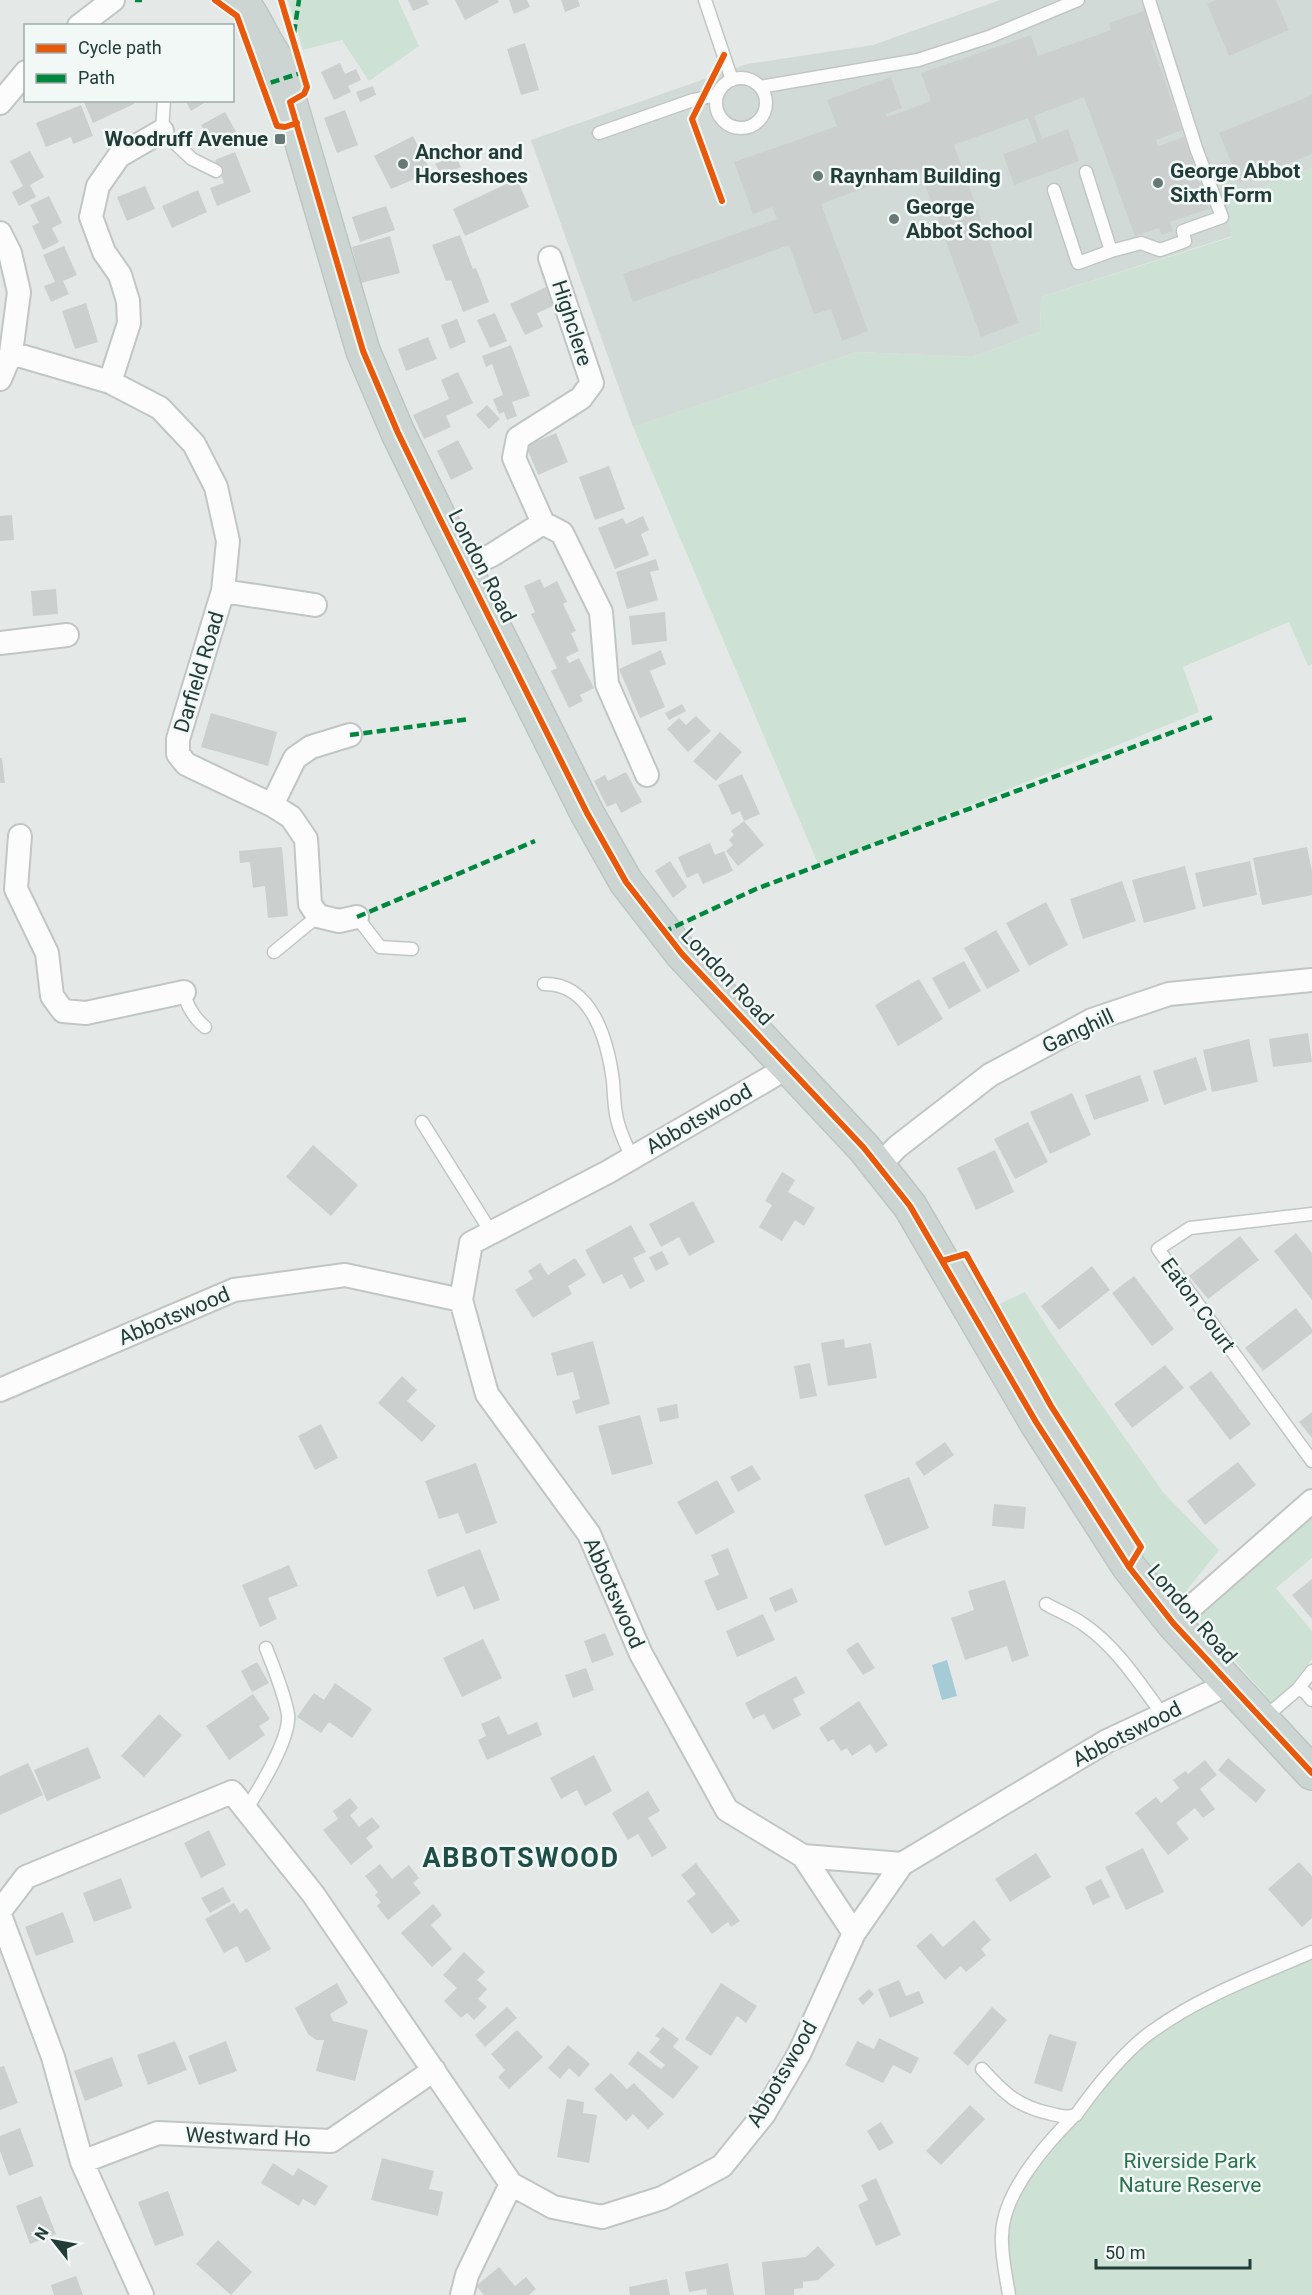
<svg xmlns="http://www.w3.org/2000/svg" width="1312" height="2295" font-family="Roboto,sans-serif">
<rect width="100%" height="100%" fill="#e4e9e7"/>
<!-- built -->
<path fill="#d2dad7" d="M1000,0H1312V168L1227,201L1232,236L1041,297L1040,332L972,357L857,352L633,427L531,140L747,64L873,45Z"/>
<!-- green -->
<path fill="#cde2d5" d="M288,0H398L419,46L369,81L342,40L303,50Z
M1312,168V664L1308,666L1289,622L1183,667L1199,712L819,866L633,427L857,352L972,357L1040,332L1041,297L1232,237L1227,201Z
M1025,1292L1051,1333L1163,1492L1219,1550L1175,1605L1129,1567L1141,1547L1051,1406L995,1306Z
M1312,1513V1558L1276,1588L1312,1631V1659L1285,1693L1273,1704L1198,1619L1202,1610Z
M1312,1945V2295H1006L998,2254L1017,2198L1027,2182L1122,2065L1142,2046L1166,2027L1226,1995Z"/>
<!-- water -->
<path fill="#a5cbd7" d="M947,1660L957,1696L942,1700L932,1665Z"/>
<!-- building -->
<path fill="#cbd0ce" d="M408,0H427L429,4L413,11Z
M455,0H498L499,2L465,20Z
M509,0H527L530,7L514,14Z
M561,0H578L580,6L565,12Z
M1216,0H1276L1289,30L1229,56L1207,4Z
M1149,9L1159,38L1151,41L1182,130L1156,140L1158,146L1184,137L1209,209L1170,222L1173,231L1162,235L1159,228L1135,236L1084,97L1034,116L1042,139L1068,129L1079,161L1014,185L1003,154L1037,142L1028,118L954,145L1019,323L981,337L919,168L821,204L868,331L842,341L831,309L814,314L789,245L633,302L623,274L777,219L772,207L753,214L734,162L837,126L827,100L891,77L902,108L886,114L888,117L931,101L921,73L1031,35L1038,56L1111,30L1109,23Z
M525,43L539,90L521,95L507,49Z
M340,63L345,74L356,69L361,80L348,86L351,92L334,100L321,72Z
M373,86L376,95L360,102L356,92Z
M1312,95V154L1240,183L1219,133Z
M83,100H133L134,104L93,123Z
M185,100H209L191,111Z
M81,105L93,136L73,144L71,137L46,147L36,123Z
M345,110L358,145L337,153L324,118Z
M225,112L239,137L215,150L201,125Z
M413,136L431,172L391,189L374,156Z
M30,151L44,177L30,185L36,197L19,206L12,192L23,186L10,161Z
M235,152L251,192L217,206L210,188L224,183L215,160Z
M455,155L461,167L442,176L435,164Z
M517,179L529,207L465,236L453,209Z
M145,186L155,209L127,221L117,197Z
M198,190L207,212L172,228L162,206Z
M49,196L62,223L52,228L59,242L43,250L32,226L39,223L30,205Z
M386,206L395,230L360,242L352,217Z
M460,235L473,269L476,268L489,302L463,312L451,280L446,281L432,245Z
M390,236L400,273L361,283L352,247Z
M64,246L77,275L63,281L69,294L51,302L44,286L55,282L43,255Z
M546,287L555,305L537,313L543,327L525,335L510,304Z
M86,303L98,342L75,349L62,311Z
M495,313L507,341L490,348L477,320Z
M457,319L466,342L450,349L441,325Z
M428,337L437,359L406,371L398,349Z
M511,345L530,396L512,402L517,416L507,420L504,412L499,414L493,399L503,395L492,364L486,367L482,356Z
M458,372L473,403L446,416L451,427L424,439L413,415L449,399L441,380Z
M487,405L500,419L489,429L476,415Z
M556,433L568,462L538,475L526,446Z
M458,440L473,469L451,480L437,451Z
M609,466L625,509L595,520L579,477Z
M12,515L14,540L0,541V516Z
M643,516L649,530L641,534L649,555L615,569L598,528L623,518L626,524Z
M656,559L659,570L650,572L658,600L627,609L616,572Z
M540,579L544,588L557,581L567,602L563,604L576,631L571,633L579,651L566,657L569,663L579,658L594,688L580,695L583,701L569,708L551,671L557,668L531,614L535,612L524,586Z
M56,589L58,614L33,616L31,591Z
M665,612L667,641L632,645L629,616Z
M661,650L666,664L650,671L665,707L640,718L619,669Z
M682,704L686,711L669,720L665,713Z
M211,713L277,732L268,766L201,747Z
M696,716L711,731L688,752L667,729L679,718L686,725Z
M720,732L742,752L716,781L693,761Z
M0,758H2L5,783H0Z
M626,772L642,802L621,813L616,803L607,807L594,781L605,775L608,781Z
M742,774L760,814L744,821L740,811L732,815L718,785Z
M744,821L764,845L738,866L726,851L733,845L729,840L734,835L731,831Z
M710,843L715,855L724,851L733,871L703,884L698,873L687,878L678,857Z
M282,847L288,916L268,918L265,886L253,888L250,862L240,863L239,851Z
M1307,847L1312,871V895L1262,905L1253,858Z
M670,861L687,887L673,898L655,871Z
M1250,861L1257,895L1203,907L1195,873Z
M1185,866L1196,909L1144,923L1132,880Z
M1122,881L1136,921L1083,939L1070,899Z
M1046,902L1068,945L1029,966L1006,923Z
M996,930L1020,971L987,989L964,948Z
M964,961L981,991L949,1009L932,978Z
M919,979L943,1019L898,1046L875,1005Z
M1308,1033L1312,1062L1273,1067L1269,1039Z
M1249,1039L1258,1082L1212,1092L1203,1050Z
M1196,1057L1207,1090L1164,1105L1153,1071Z
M1140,1075L1149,1101L1094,1120L1085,1095Z
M1072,1093L1091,1135L1050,1154L1030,1112Z
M1028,1122L1048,1162L1015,1179L994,1139Z
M313,1145L358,1185L331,1216L286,1177Z
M995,1150L1014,1192L976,1210L957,1168Z
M782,1172L795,1180L788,1192L815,1208L804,1226L795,1220L782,1241L759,1227L772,1205L765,1201Z
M693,1201L715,1242L689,1256L679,1237L661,1247L649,1224Z
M631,1225L646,1252L633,1258L645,1281L630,1289L622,1274L603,1284L585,1250Z
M1296,1233L1312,1253V1300L1274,1251Z
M1240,1236L1259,1260L1208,1299L1189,1276Z
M662,1251L669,1264L656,1271L649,1257Z
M575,1258L586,1275L568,1286L572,1294L533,1318L515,1290L533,1279L528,1271L540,1263L548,1275Z
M1092,1266L1110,1290L1059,1330L1041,1306Z
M1134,1276L1174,1329L1152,1346L1112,1293Z
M1296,1308L1312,1329V1333L1263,1371L1245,1348Z
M844,1339L845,1348L871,1343L877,1378L828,1386L821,1343Z
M593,1341L610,1404L576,1414L572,1401L580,1399L573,1372L557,1376L551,1353Z
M810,1363L817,1396L800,1399L794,1366Z
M1165,1365L1184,1388L1132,1428L1114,1404Z
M1211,1371L1251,1424L1230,1440L1189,1387Z
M402,1376L417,1390L407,1401L436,1426L422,1442L378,1403Z
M677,1404L679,1418L660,1422L657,1408Z
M1312,1412V1438L1299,1422Z
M640,1415L653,1464L612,1475L598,1426Z
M321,1424L338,1458L315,1470L298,1436Z
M945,1442L954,1455L924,1476L915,1463Z
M1238,1462L1256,1485L1205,1525L1187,1501Z
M476,1463L497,1523L466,1534L458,1513L439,1519L425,1481Z
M752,1465L761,1479L738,1492L730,1477Z
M909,1477L929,1528L885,1546L864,1495Z
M717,1480L735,1512L696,1535L677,1502Z
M994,1504L1026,1507L1024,1529L992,1526Z
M728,1548L748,1598L717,1611L704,1581L719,1575L711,1555Z
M480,1549L500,1600L474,1610L464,1586L437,1597L427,1570Z
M289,1565L298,1586L268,1598L277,1619L260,1627L242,1585Z
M1312,1579V1619L1292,1595Z
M1005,1580L1029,1656L1012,1662L1007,1646L965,1660L951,1618L974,1610L968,1591Z
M792,1588L798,1602L775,1612L769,1598Z
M763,1614L775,1640L737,1657L726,1631Z
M605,1633L614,1655L592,1663L584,1641Z
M483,1639L502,1678L462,1697L443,1658Z
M858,1642L875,1668L863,1675L846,1650Z
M257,1662L269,1683L252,1692L241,1671Z
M586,1668L594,1690L573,1698L565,1675Z
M796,1676L805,1693L793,1699L801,1715L773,1730L764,1714L753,1719L745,1703Z
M335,1683L372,1709L352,1738L329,1722L321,1733L297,1717L314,1693L324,1700Z
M253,1694L270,1719L259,1726L265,1735L229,1760L206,1726Z
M859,1701L888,1745L876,1753L870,1744L852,1756L847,1748L841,1751L833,1739L828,1742L819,1728Z
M159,1714L182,1735L144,1777L121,1756Z
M499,1716L508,1735L537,1722L542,1735L487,1760L478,1740L486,1736L481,1724Z
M88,1747L101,1778L47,1801L34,1770Z
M594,1755L612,1791L585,1806L577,1790L561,1799L550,1778Z
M1228,1758L1266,1790L1256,1803L1218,1770Z
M1205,1760L1217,1775L1200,1789L1215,1809L1203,1818L1195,1808L1176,1823L1189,1839L1168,1855L1135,1813L1156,1797L1161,1803L1179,1788L1173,1780L1185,1771L1188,1774Z
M28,1763L43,1795L0,1815V1776Z
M648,1791L660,1811L648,1818L667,1848L652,1857L638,1834L628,1840L612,1813Z
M350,1798L358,1808L350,1815L359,1827L372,1817L380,1827L366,1838L373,1847L351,1865L323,1830L338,1819L333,1811Z
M209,1830L226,1865L201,1878L184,1843Z
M1143,1848L1164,1892L1126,1910L1105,1867Z
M1036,1853L1051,1877L1010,1902L995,1879Z
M1299,1862L1312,1876V1918L1302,1927L1268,1889Z
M696,1863L740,1921L731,1927L728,1922L712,1934L687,1901L696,1894L681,1875Z
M380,1864L392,1879L409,1865L419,1878L413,1883L421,1893L388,1920L377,1906L381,1902L375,1895L378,1892L365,1876Z
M121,1878L132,1908L94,1922L83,1893Z
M1101,1879L1110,1897L1093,1905L1085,1887Z
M223,1887L231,1901L210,1913L201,1898Z
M234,1903L240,1913L247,1908L271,1949L246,1963L237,1946L224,1953L205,1919Z
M433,1904L442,1915L431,1925L452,1949L432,1967L401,1933Z
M63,1912L74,1942L36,1956L25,1927Z
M974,1920L991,1940L981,1949L986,1955L966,1972L961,1966L945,1980L916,1946L931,1933L943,1947Z
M464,1952L485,1972L477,1980L487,1989L478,1999L487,2007L474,2020L467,2013L461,2018L444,2001L457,1988L443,1975Z
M899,1980L906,1996L919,1991L924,2003L890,2018L878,1989Z
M337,1983L348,2003L330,2014L333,2021L368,2030L355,2081L316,2071L324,2040H316L308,2034L295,2008Z
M721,1983L757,2006L746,2023L737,2016L711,2056L685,2039Z
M869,1989L874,1994L863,2005L858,1999Z
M507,2007L517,2018L485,2047L475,2035Z
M992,2007L1007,2020L968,2066L953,2053Z
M663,2027L679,2039L673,2047L699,2067L673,2099L628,2064L638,2051L661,2069L665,2065L649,2052L660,2039L655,2036Z
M517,2030L543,2057L509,2089L498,2077L505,2070L491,2054Z
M1049,2034L1077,2042L1062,2092L1034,2083Z
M879,2038L919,2058L911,2074L893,2065L883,2083L845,2065L857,2041L874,2049Z
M175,2041L187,2070L148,2085L137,2055Z
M226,2041L237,2071L199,2085L188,2056Z
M568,2045L590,2064L579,2077L569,2068L560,2079L548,2068Z
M112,2057L123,2086L85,2101L74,2071Z
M4,2066L18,2103L0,2110V2067Z
M611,2073L627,2089L634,2083L664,2114L648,2129L633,2114L626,2121L594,2089Z
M567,2099L584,2102L583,2113L597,2115L589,2163L557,2157Z
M970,2105L985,2119L941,2165L926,2151Z
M881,2122L894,2143L879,2151L867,2131Z
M20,2128L34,2166L9,2176L0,2151V2136Z
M382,2158L434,2171L429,2189L443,2192L438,2216L371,2200Z
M273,2163L293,2176L298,2168L328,2186L315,2206L303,2199L299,2206L261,2183Z
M876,2178L901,2235L876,2246L858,2205L868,2200L861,2185Z
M168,2191L184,2235L155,2246L138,2202Z
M41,2196L56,2234L30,2244L16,2206Z
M218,2240L252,2272L231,2295L196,2264Z
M818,2246L835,2265L818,2280L803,2282V2288L794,2289V2295H765L762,2262L806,2257Z
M728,2263L734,2295H707L706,2289L689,2292L685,2272Z
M499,2267L515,2286L526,2277L536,2289L529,2295H484L476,2286Z
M76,2276L83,2295H54L51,2285Z
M667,2279L670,2295H630L629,2287Z"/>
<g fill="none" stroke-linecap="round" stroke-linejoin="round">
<!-- lane casing -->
<g stroke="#c1c6c4" stroke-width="15">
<path id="lane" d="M705,0L732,80
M716 103a25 25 0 1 1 50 0a25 25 0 1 1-50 0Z
M760,87L918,60L989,37L1078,0
M164,100L162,131L192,159L216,171
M599,133L693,100L717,95
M1086,172L1111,251L1141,243L1160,250L1185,241L1183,231L1222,217L1196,148L1149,0
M1054,190L1078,263L1111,251
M357,917L380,947L412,949
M274,952L318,916
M544,984C593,983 608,1043 613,1081C614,1092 614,1103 616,1114C618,1129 626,1144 632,1158
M184,992C186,1005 195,1019 205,1027
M422,1122L491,1232
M1312,1214L1190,1228L1158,1249L1312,1461
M1046,1604C1058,1611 1072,1616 1083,1624C1117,1647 1139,1683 1163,1715
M1298,1689L1312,1671
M1264,1718L1298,1689L1305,1692L1312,1700
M246,1810C259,1789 291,1738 288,1714C284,1692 274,1669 266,1648
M982,2069C1005,2094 1018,2107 1052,2114C1062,2116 1066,2118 1076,2115C1095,2088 1127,2048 1154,2030C1201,1996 1259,1975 1312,1952
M1009,2295C1006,2276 1001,2255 1002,2236C1002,2194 1046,2144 1074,2116"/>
</g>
<!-- street casing -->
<g stroke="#c1c6c4" stroke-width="26">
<path id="street" d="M79,26L113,0
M0,103L26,72
M0,233L10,253L19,292L11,353L0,379
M11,353L110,382L160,408L194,444L216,487L228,541L223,591L178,739V754L186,764L272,805L291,817L306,839L310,904L318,916L339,921L357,917
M110,382L129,323L128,301L120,275L104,252L91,217L98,186L119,156L162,131
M543,523L562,533L601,612L607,684L647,775
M464,568L492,555L543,523L514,458L518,438L581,398L592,383L550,258
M223,591L315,605
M0,643L67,635
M272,805L295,758L311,747L350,735
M20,836L16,889L47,953L52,996L63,1011L86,1013L184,992
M785,1064L773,1076L608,1172L471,1243L461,1300L487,1394L589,1534L641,1654L727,1810L803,1856L902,1864L1107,1741L1231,1683
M879,1166L897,1147L990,1075L1092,1020L1169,994L1312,980
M0,1390L234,1290L345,1275L461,1300
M1173,1623L1312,1501
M803,1856L854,1933
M0,1911L26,1877L232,1792L313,1894L511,2184L553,2207L602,2217L662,2198L722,2166L764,2114L799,2054L854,1933L902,1864
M0,1915L53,2057L82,2162L142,2295
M82,2162L158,2133L331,2141L434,2070
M462,2295L467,2275L511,2184"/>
</g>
<!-- primary casing -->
<g stroke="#bdc5c3" stroke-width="36">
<path id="primary" d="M241,0C256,19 263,42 278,61L363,351L398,433L440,519L587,813L626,882L682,954L864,1148L910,1206L1036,1422L1129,1567L1173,1623L1312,1773"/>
</g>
<!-- lane -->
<use href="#lane" stroke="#fbfcfb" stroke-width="12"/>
<!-- street -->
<use href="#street" stroke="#fbfcfb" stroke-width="22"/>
<!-- primary -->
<use href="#primary" stroke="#cdd5d3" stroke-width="33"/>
<!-- quiet -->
<path stroke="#00873e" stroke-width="4.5" stroke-dasharray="9 4.5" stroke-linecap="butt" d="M135,0H142
M294,33L299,0
M261,80L263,85L304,72L303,69
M350,735L470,719
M357,917L535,841
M663,932L756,889L1213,717"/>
<!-- cycleway casing -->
<g stroke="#f2f8f6" stroke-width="10">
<path id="cycleway" d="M215,0L237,16L277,126L285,127L297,123
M281,0L307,87L304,94L290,102L363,351L398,433L440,519L587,813L626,882L682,954L864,1148L910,1206L1036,1422L1129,1567L1173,1623L1312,1773
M722,201L692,119L724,55
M942,1261L966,1254L1051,1406L1141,1547L1129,1567"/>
</g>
<!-- cycleway -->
<use href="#cycleway" stroke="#e8590c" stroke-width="6"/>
</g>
<!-- markers -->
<g fill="#667975" stroke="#f2f8f6" stroke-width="2">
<rect x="274" y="133" width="12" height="12" rx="3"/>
<circle cx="403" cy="164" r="6"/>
<circle cx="818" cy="176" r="6"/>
<circle cx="1158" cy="183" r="6"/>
<circle cx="894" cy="219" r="6"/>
</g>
<g text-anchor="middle" stroke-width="5" stroke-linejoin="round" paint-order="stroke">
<!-- poi labels -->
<g font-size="21" font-weight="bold" fill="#223c38" stroke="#f2f8f6" text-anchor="start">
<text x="268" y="146" text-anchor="end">Woodruff Avenue</text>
<text x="415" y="159">Anchor and<tspan x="415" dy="24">Horseshoes</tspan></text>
<text x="1170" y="178">George Abbot<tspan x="1170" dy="24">Sixth Form</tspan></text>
<text x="830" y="183">Raynham Building</text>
<text x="906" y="214">George<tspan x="906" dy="24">Abbot School</tspan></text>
</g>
<!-- street labels -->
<g font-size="21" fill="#223c38" stroke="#f2f8f6">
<text transform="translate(572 323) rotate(72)" y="7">Highclere</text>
<text transform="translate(482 566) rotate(63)" y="7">London Road</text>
<text transform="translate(199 672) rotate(-73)" y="7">Darfield Road</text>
<text transform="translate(727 977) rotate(47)" y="7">London Road</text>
<text transform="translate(1078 1031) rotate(-25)" y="7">Ganghill</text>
<text transform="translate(699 1119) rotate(-30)" y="7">Abbotswood</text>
<text transform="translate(1198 1305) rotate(54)" y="7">Eaton Court</text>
<text transform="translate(174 1316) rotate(-23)" y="7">Abbotswood</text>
<text transform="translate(614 1593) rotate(66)" y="7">Abbotswood</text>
<text transform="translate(1192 1614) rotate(49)" y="7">London Road</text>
<text transform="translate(1127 1734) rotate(-27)" y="7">Abbotswood</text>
<text transform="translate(782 2074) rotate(-60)" y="7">Abbotswood</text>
<text transform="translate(248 2137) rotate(2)" y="7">Westward Ho</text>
</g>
<!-- park labels -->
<g font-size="21" fill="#2d724e" stroke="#f2f8f6">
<text x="1190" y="2168">Riverside Park<tspan x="1190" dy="24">Nature Reserve</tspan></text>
</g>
<!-- district labels -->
<g font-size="27" font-weight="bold" letter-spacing="1.5" fill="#1e4e47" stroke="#f2f8f6">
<text x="521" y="1867">ABBOTSWOOD</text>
</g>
</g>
<!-- legend -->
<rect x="24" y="24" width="210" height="78" fill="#f2f8f6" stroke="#9fadaa" stroke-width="1.5"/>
<rect x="36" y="44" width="30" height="9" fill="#e8590c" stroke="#9fadaa" stroke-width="1.5"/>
<text x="78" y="54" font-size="18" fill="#223c38">Cycle path</text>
<rect x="36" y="74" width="30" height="9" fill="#00873e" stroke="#9fadaa" stroke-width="1.5"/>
<text x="78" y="84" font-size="18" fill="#223c38">Path</text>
<!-- north arrow -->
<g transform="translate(54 2241) rotate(301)" stroke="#f2f8f6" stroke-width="4.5" paint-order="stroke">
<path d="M0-4.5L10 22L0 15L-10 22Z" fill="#223c38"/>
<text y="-9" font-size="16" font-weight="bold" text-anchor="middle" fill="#223c38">N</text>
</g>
<!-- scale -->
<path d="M1096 2259v9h154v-9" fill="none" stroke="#223c38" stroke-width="3"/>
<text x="1105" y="2259" font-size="18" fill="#223c38" stroke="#f2f8f6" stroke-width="4.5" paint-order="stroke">50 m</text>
</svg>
